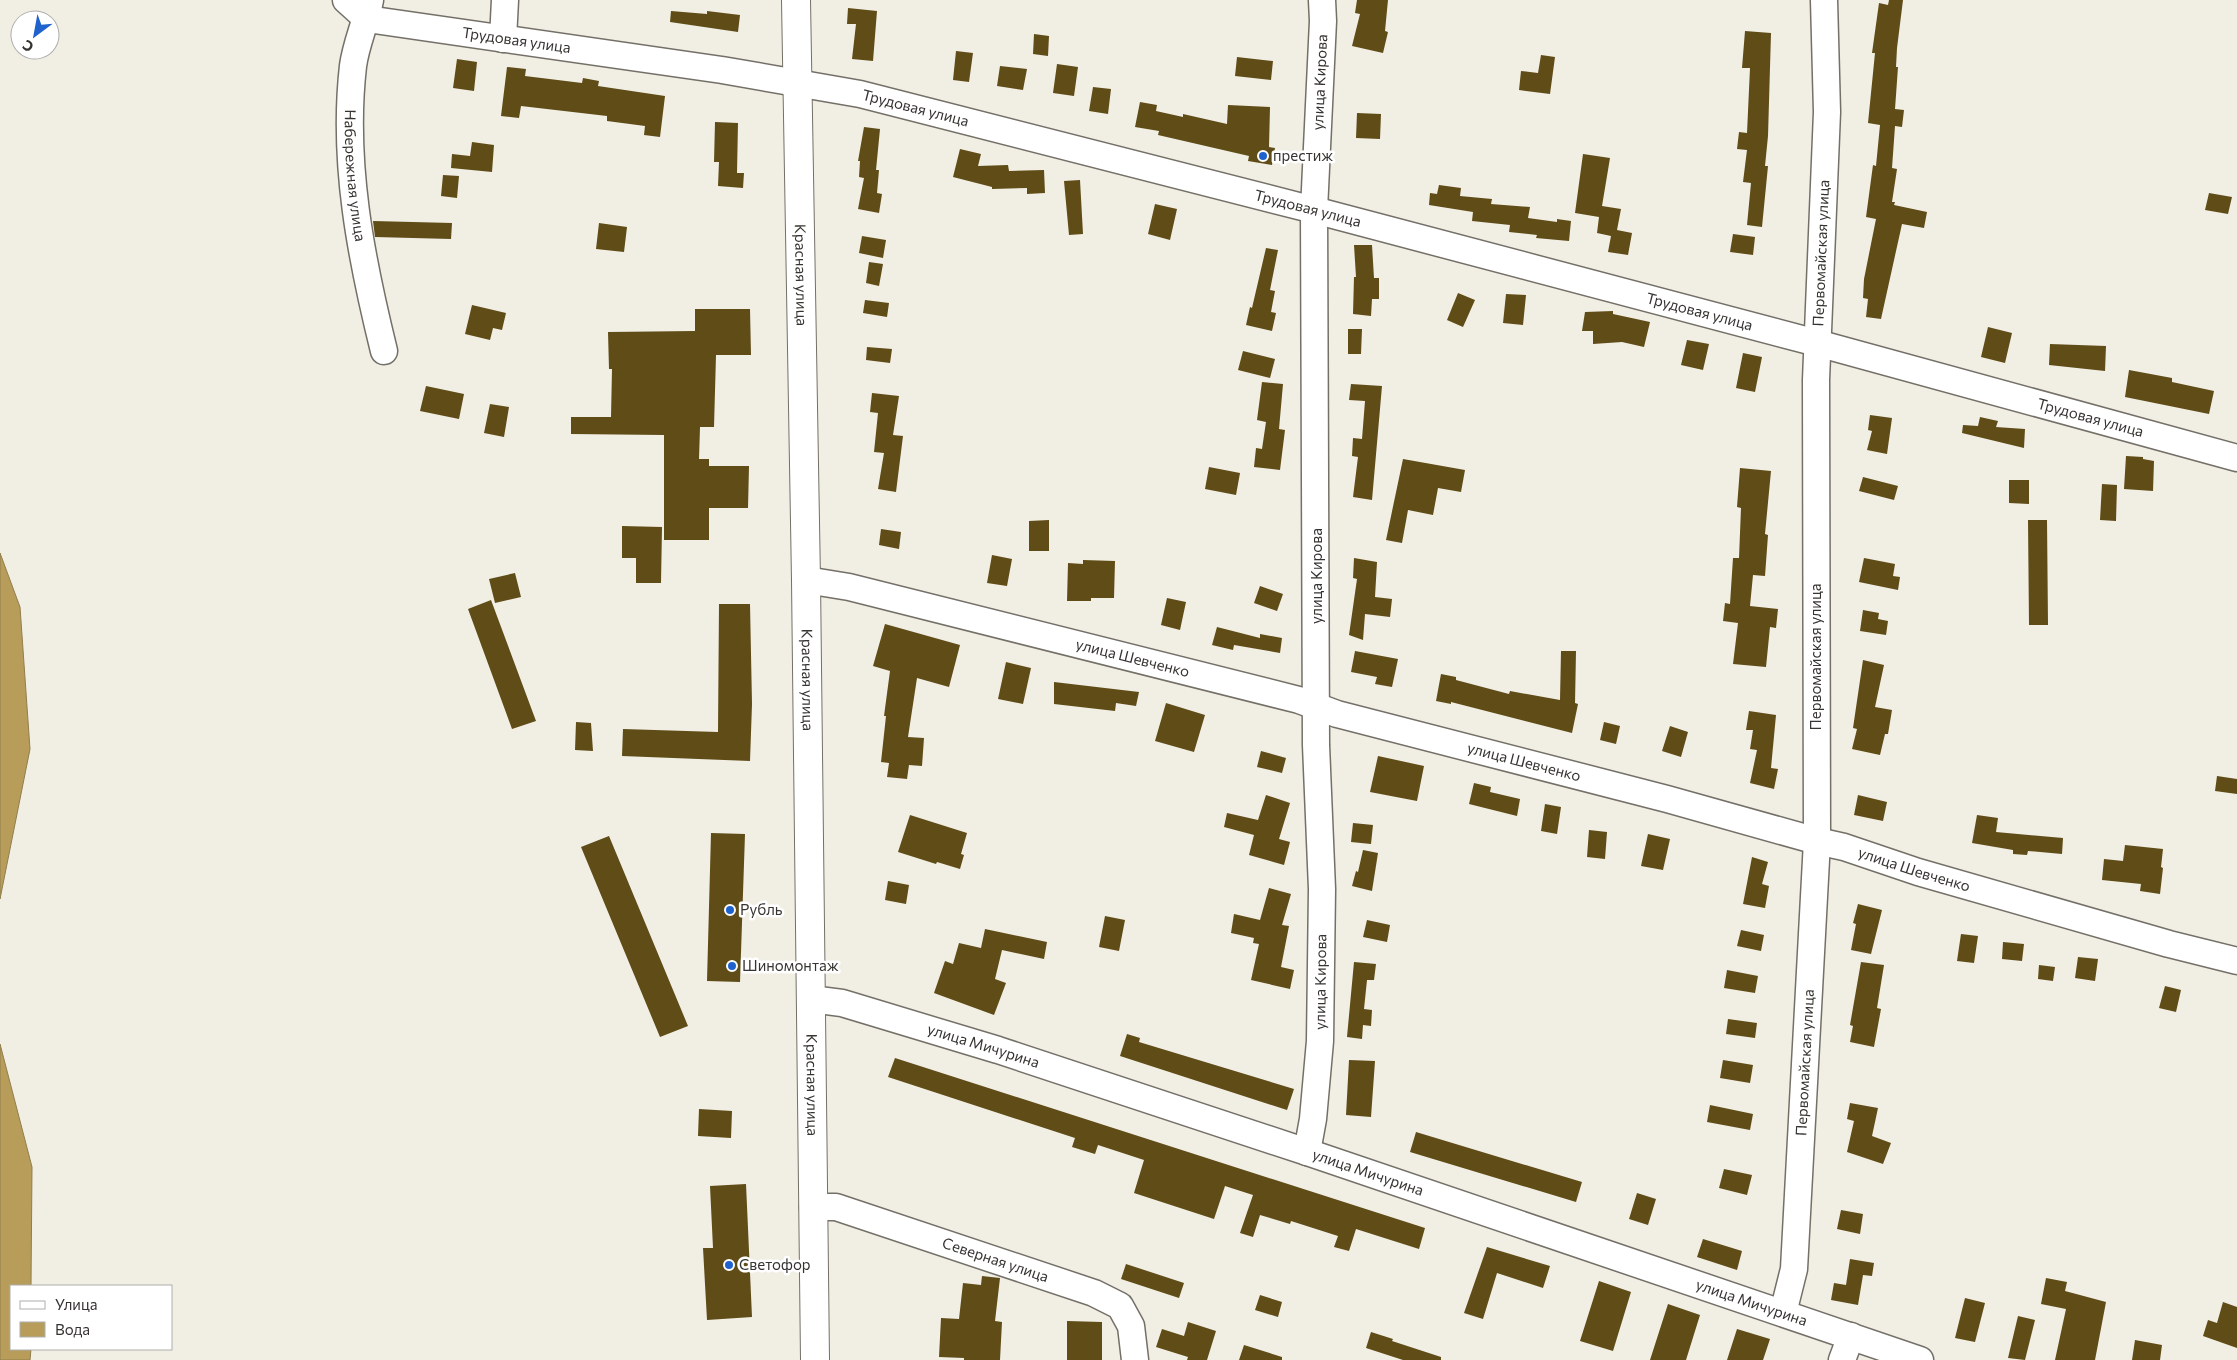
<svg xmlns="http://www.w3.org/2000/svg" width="2237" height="1360" font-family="Commissioner,sans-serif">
<rect width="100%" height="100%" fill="#f1eee4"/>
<!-- water -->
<path fill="#b79d59" stroke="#907e4d" d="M0,553L20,607L30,749L0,899Z
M0,1044L32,1167L31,1286H11V1349H31L30,1360H0Z"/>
<!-- building -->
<path fill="#5f4c17" d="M1357,0H1388L1385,31L1388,32L1383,53L1352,46L1360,14L1355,13Z
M1889,0H1903L1897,48L1896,67H1898L1895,109L1904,110L1902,127L1895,126L1892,168L1897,169L1892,202H1895L1894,205L1927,212L1924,228L1902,224L1881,319L1866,317L1868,299L1863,298L1864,279L1876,219L1866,217L1873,165L1876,166L1880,125L1868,123L1875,53H1872L1879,3L1888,5Z
M848,8L877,11L873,61L852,59L856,24H847Z
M671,11L707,14V11L740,15L738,32L670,22Z
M1745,31L1771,33L1768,136L1765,166H1768L1762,227L1747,225L1751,183L1743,182L1747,150L1737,149L1739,132L1747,133L1750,68H1742Z
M1034,34L1049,36L1048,56L1033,54Z
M956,51L973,53L969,82L953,80Z
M1541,55L1555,57L1550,94L1519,90L1521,71L1538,73Z
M1237,57L1273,61L1271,80L1235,76Z
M457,59L477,62L474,91L453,88Z
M1057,64L1078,67L1074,96L1053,93Z
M1000,66L1027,69L1023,90L997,86Z
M507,67L526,69L525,76L582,83L583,78L599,81L598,86L665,96L660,137L644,135L645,126L607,121V116L521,106L519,118L501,116Z
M1093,87L1111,89L1108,114L1089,111Z
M1140,102L1157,105L1156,111L1183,117V114L1227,124L1228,105L1270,107L1269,147L1275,148L1272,165L1248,161L1249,156L1158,135L1159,131L1135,127Z
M1357,113L1381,114L1380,139L1356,138Z
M715,122L738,123L737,173H744L743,188L718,186L719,162H714Z
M864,127L880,129L876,170H879L877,193L882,194L879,213L858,209L864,178L859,177L860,161H858Z
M472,142L494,145L492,172L451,168L452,154L470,156Z
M960,149L981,154L978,166L1008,165L1009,171L1044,170L1045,193L1027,194V188L992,189V187L953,177Z
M1583,154L1610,158L1602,206L1621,209L1617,230L1632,233L1628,255L1608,252L1611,236L1597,233L1599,217L1575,213Z
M443,175L459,176L457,198L441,196Z
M1080,180L1083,234L1069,235L1064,181Z
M1439,185L1461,188L1460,196L1492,199L1491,204L1530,207L1528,218L1557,222V219L1571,221L1569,241L1536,238L1537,235L1509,232L1510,225L1472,221L1473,212L1429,205L1430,193L1437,194Z
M2209,193L2232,197L2228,214L2205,210Z
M1155,204L1177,209L1170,240L1148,234Z
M373,221L452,223L451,239L375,237Z
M599,223L627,227L624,252L596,249Z
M1733,234L1755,237L1753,255L1730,252Z
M862,236L886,240L883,258L859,253Z
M1354,245H1372L1374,278H1379V299H1372L1371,316L1353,314L1354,277H1356Z
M1266,248L1278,250L1270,290L1275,291L1271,312L1276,313L1272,331L1246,325L1250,307L1252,308Z
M869,262L883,264L879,286L866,283Z
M1458,293L1475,300L1463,327L1447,320Z
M1506,294L1526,295L1523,325L1503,323Z
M865,300L889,303L887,317L863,313Z
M472,305L506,313L502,330L493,328L490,340L465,334Z
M695,309H750L751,355H716L714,427H700L699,459H709V466H749L748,508H709V540H664V435L571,434V417H611L612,369H609L608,332L695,331Z
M1613,311V314L1650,322L1644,347L1622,342L1593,344V331H1582L1585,312Z
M1988,327L2012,333L2005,363L1981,357Z
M1348,329H1362L1361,354H1348Z
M1687,340L1709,344L1703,370L1681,365Z
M2050,344L2106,346L2105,371L2049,365Z
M867,347L892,349L890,363L866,360Z
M1243,351L1275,359L1270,378L1238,370Z
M1743,353L1762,357L1755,392L1736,388Z
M2129,370L2172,378V382L2214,391L2209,414L2125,397Z
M1262,382L1283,384L1279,429L1285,430L1280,470L1254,467L1256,448L1262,449L1266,422L1257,420Z
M1351,384L1382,386L1372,500L1353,497L1358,457L1352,456L1353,438L1362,439L1365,401L1349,400Z
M426,386L464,394L459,419L420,411Z
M872,393L899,396L893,435L903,436L896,492L878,489L884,453L874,452L878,413L870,412Z
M490,404L509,407L504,437L484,433Z
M1870,415L1892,418L1887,454L1867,450L1872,431L1868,430Z
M1980,417L1998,421L1996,427L2025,429L2024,448L1962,433L1963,425L1978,426Z
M2126,456L2143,457V459L2154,461L2153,491L2124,489Z
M1403,459L1465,470L1461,492L1438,488L1433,515L1408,510L1402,543L1386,540Z
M1209,467L1240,473L1236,495L1205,489Z
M1740,468L1771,471L1765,534L1768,535L1765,576L1753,575L1750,606L1778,609L1776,628L1770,627L1766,667L1733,664L1738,623L1723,621L1725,603L1730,604L1733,558H1739L1741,508L1737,507Z
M1863,477L1898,486L1894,500L1859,491Z
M2009,480H2029V504L2009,503Z
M2102,484L2117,485L2116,521L2100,520Z
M1049,520V551H1029V521Z
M2028,520H2047L2048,625H2029Z
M622,526L662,527L661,583H636V558H622Z
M881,529L901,532L899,549L879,545Z
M992,555L1012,559L1007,586L987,583Z
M1354,558L1377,562L1375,597L1392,599L1390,617L1365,614L1363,640L1349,635L1357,579L1353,578Z
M1864,558L1895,564L1893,576L1900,577L1898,590L1859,582Z
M1083,560L1115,561L1114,598H1091V601H1067L1068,563L1083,564Z
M515,573L521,597L495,603L489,579Z
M1260,586L1283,594L1277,611L1254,603Z
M1167,598L1186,602L1180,630L1161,625Z
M491,600L536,721L512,729L468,609Z
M719,604H750L752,704L750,761L622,756L623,729L718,732Z
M1863,610L1879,613L1878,619L1888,621L1886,635L1860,631Z
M885,624L960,645L949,687L917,678L908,737L924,738L922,766L909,765L907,779L887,777L889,763L881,762L886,716H884L890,671L873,666Z
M1217,627L1260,638V634L1282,638L1280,653L1234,645L1233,650L1212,645Z
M1355,651L1398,659L1392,687L1375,684L1377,677L1351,672Z
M1561,651H1576L1575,703L1578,704L1572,733L1451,702V704L1436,701L1441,674L1456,677V680L1509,694L1510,691L1560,700Z
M1863,660L1884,665L1875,707L1892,710L1888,734H1885L1880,755L1852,749L1857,729L1853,728Z
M1006,662L1031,668L1023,704L998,699Z
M1054,682L1139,692L1136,706L1116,703L1115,711L1054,704Z
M1166,703L1205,715L1194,752L1155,741Z
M1749,711L1776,715L1771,768L1778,769L1774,789L1750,783L1757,750L1750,749L1753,730H1746Z
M576,722L591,723L593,751L575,750Z
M1604,722L1620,726L1616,744L1600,740Z
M1670,726L1688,732L1681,757L1662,751Z
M1261,751L1286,758L1282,773L1257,767Z
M1378,756L1424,766L1417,801L1370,792Z
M2217,776L2237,779V794L2215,791Z
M1474,783L1491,787L1490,792L1520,799L1517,816L1469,804Z
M1266,795L1290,803L1279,839L1290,842L1284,865L1249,855L1254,835L1224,827L1227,813L1258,820Z
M1858,795L1887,802L1883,821L1854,815Z
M1545,804L1561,807L1557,834L1541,831Z
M910,815L967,833L961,854L964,855L960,869L937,862L936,864L898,852Z
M1977,815L1998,818L1996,832L2063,838L2062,854L2028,851L2027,855L2013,854V850L1972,843Z
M1353,823L1373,825L1371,844L1351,842Z
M1589,830L1607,832L1605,859L1587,857Z
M711,833L745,834L740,982L707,981Z
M1648,834L1670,839L1663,870L1641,866Z
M609,836L688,1026L660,1037L581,847Z
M2125,845L2163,849L2161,867L2163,868L2160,894L2140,891L2141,884L2102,880L2104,859L2123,861Z
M1363,850L1378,853L1372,891L1352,886L1356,871L1358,872Z
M1752,857L1768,862L1762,884L1769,886L1765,908L1743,904Z
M888,881L909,885L906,904L885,900Z
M1269,888L1291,894L1282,925L1289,926L1281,967L1294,970L1290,989L1251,980L1259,944L1253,943L1254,938L1231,933L1234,914L1260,920Z
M1858,904L1882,910L1871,954L1851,950L1856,924L1853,923Z
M1105,916L1125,920L1119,951L1099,947Z
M1367,920L1390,925L1387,942L1363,937Z
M985,929L1047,942L1044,959L1002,950L995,979L1006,983L994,1015L934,993L945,961L953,964L959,943L981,948Z
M1741,930L1764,935L1761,951L1737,946Z
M1961,934L1978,936L1974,963L1957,961Z
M2003,942L2024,944L2022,961L2002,959Z
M2078,957L2098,959L2095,981L2075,978Z
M1354,962L1376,964L1374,980H1367L1364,1009L1372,1010L1371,1026L1363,1025L1362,1039L1347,1037Z
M1861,962L1884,965L1877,1008L1881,1009L1874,1047L1850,1042L1853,1026L1850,1025Z
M2039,965L2055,967L2053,981L2038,979Z
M1727,970L1758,976L1755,993L1724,988Z
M2165,986L2181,990L2176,1012L2159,1008Z
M1728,1019L1757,1023L1755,1038L1726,1034Z
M1127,1034L1140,1038L1139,1042L1294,1089L1287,1110L1120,1056Z
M895,1058L1425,1228L1419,1249L1356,1229L1349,1251L1334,1247L1338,1236L1291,1221L1290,1224L1260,1215L1253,1237L1240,1233L1253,1195L1225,1186L1214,1219L1134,1193L1144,1160L1098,1145L1095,1154L1072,1147L1075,1138L888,1077Z
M1349,1060L1375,1061L1371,1117L1346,1115Z
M1723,1060L1753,1065L1750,1083L1720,1078Z
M1850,1103L1878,1108L1872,1136L1891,1143L1883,1164L1847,1152L1854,1121L1847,1119Z
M1710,1105L1753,1114L1750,1130L1707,1122Z
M699,1109L732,1111L731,1138L698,1136Z
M1416,1132L1582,1182L1576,1202L1410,1152Z
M1724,1169L1752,1175L1747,1195L1719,1188Z
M746,1184L752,1317L707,1320L703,1248H713L710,1186Z
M1637,1193L1656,1199L1648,1225L1629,1219Z
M1841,1210L1863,1214L1860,1234L1837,1229Z
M1703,1239L1742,1251L1737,1270L1697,1257Z
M1487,1247L1550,1266L1543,1288L1497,1273L1483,1319L1464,1313Z
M1850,1259L1874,1263L1872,1276L1863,1275L1858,1305L1831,1300L1834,1283L1846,1285Z
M1126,1264L1184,1283L1179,1298L1121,1279Z
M982,1276L1000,1278L995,1321L1002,1322L1000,1360H964V1358L939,1357L941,1318L959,1319L963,1283L981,1285Z
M2046,1278L2067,1282L2065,1291L2106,1302L2095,1360H2055L2066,1309L2041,1304Z
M1599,1281L1631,1292L1613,1351L1580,1341Z
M1260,1295L1282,1302L1278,1317L1255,1310Z
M1965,1298L1985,1303L1975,1342L1955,1338Z
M2223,1302L2237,1307V1348L2203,1336L2208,1320L2217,1323Z
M1668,1304L1700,1315L1686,1360H1650Z
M2018,1316L2035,1320L2025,1360L2008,1358Z
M1067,1321L1102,1322V1360H1067Z
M1188,1322L1216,1331L1207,1360H1187L1188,1357L1156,1347L1162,1329L1184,1336Z
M1737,1329L1770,1339L1763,1360H1727Z
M1371,1332L1393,1339L1392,1341L1441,1357V1360H1403L1366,1348Z
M2135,1340L2162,1345L2160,1360H2132Z
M1244,1345L1282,1357V1360H1239Z"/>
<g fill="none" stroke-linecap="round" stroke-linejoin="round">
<!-- minor casing -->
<g stroke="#747068" stroke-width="29">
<g id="minor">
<path d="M346,0L367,19"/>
<path id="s1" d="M370,0C366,23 356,43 353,66C342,162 361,258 384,351"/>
<path id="s2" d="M367,19L722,70L860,94L1314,210L1817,343L2237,458"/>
<path d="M503,39L505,0"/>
<path id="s3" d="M806,580L849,587L1299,700L1337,714L1667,799L1817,841L1844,847L1918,872L2169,944L2237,961"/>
<path id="s4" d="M811,999L842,1003L998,1050L1307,1152L1920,1360"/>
<path id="s5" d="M1307,1152L1313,1119L1320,1041L1322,889L1316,745L1314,210L1323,21L1322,0"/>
<path id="s6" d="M813,1207H836L1094,1293L1120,1306L1131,1326L1135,1360"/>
<path id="s7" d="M1783,1313L1794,1269L1817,841L1816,380L1827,112L1824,0"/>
<path d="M1842,1360L1851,1336"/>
</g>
</g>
<!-- major casing -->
<g stroke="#747068" stroke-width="30">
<g id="major">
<path id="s8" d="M796,0L806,580L815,1360"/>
</g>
</g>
<!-- minor -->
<use href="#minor" stroke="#fff" stroke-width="26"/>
<!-- major -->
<use href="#major" stroke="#fff" stroke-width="28"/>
</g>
<!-- markers -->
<g fill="#1f62ce" stroke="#fff" stroke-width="2">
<circle cx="1263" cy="156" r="5"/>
<circle cx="730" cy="910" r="5"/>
<circle cx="732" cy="966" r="5"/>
<circle cx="729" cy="1265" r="5"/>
</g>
<g text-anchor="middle" stroke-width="5" stroke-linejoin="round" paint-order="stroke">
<!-- street labels -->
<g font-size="15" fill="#363431" stroke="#fff">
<text dy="5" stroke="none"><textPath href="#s2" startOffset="151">Трудовая улица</textPath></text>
<text dy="5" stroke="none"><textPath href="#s5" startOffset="1071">улица Кирова</textPath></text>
<text dy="5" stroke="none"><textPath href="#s2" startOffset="556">Трудовая улица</textPath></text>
<text dy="5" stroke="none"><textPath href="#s1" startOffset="178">Набережная улица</textPath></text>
<text dy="5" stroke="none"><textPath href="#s2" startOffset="961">Трудовая улица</textPath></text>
<text dy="5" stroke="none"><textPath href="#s7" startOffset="1062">Первомайская улица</textPath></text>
<text dy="5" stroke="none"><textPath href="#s8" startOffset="275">Красная улица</textPath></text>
<text dy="5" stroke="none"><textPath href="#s2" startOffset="1366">Трудовая улица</textPath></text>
<text dy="5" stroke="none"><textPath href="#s2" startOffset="1771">Трудовая улица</textPath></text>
<text transform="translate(1317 576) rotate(-90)" y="5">улица Кирова</text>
<text transform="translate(1816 657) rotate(-90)" y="5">Первомайская улица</text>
<text dy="5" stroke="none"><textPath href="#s3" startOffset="336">улица Шевченко</textPath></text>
<text dy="5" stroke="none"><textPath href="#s8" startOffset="680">Красная улица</textPath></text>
<text dy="5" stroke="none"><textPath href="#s3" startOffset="741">улица Шевченко</textPath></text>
<text dy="5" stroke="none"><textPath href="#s3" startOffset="1146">улица Шевченко</textPath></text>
<text dy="5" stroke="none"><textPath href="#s5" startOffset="171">улица Кирова</textPath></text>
<text dy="5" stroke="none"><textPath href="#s4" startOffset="179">улица Мичурина</textPath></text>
<text dy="5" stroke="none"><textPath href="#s7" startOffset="252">Первомайская улица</textPath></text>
<text dy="5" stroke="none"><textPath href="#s8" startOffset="1085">Красная улица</textPath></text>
<text dy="5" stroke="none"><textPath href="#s4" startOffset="584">улица Мичурина</textPath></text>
<text dy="5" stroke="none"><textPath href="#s6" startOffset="191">Северная улица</textPath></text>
<text dy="5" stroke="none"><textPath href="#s4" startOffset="989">улица Мичурина</textPath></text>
</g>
<!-- poi labels -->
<g font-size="15" fill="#363431" stroke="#fff" text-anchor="start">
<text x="1273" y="161">престиж</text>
<text x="740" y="915">Рубль</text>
<text x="742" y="971">Шиномонтаж</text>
<text x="739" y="1270">Светофор</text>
</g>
</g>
<!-- legend -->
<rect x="10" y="1285" width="162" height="65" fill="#ffffff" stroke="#afaead"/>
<rect x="20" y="1301" width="25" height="8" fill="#ffffff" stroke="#afaead"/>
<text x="55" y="1310" font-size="15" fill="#363431">Улица</text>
<rect x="20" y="1322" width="25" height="15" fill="#b79d59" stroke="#afaead"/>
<text x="55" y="1335" font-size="15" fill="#363431">Вода</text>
<!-- north arrow -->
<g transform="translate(35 35) rotate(212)"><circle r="24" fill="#ffffff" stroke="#afaead"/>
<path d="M0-4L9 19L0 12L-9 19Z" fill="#1f62ce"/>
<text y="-8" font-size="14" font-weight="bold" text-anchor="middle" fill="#363431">С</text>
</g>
</svg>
